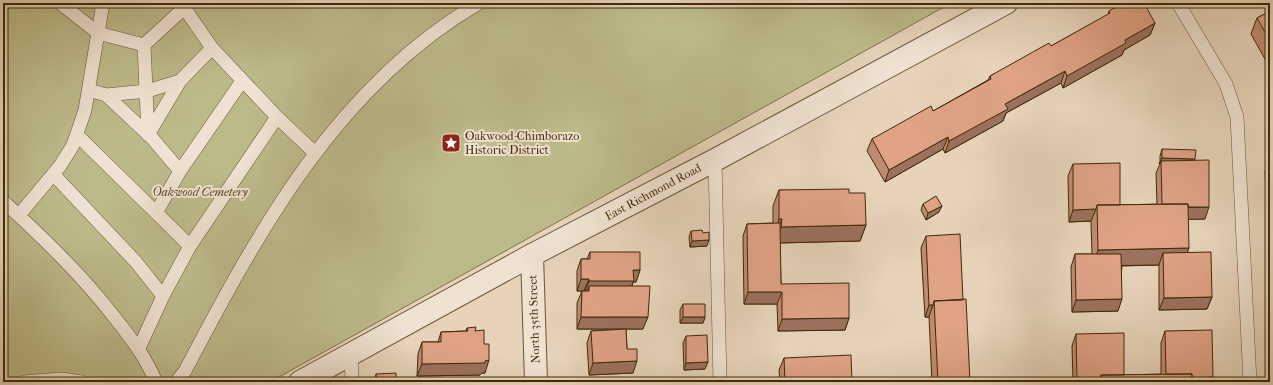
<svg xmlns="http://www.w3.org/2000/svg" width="1273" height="385" font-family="'IM FELL French Canon',serif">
<rect width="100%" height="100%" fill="#e6d3b9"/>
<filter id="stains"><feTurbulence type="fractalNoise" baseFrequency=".005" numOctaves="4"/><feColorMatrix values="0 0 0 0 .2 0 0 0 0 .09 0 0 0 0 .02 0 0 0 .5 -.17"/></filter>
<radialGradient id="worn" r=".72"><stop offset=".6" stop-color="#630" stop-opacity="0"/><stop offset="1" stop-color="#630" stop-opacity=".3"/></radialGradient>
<!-- green -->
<path fill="#bdba8a" stroke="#7e7248" d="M3,3H951L270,382H3Z"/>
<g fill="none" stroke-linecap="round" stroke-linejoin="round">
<!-- service casing -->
<g stroke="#6a5433" stroke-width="14">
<path id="service" d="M60,3L98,33L144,45L184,8
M181,3L212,48L277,117L315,153
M1178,3L1226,84L1237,117L1250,382
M144,45L148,135
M89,90L106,95L152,138L180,171
M106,95L147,91L180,81L212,48
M77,135L190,246
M148,135L180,81
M715,160L720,382
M53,174L136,262L163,296
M3,201C43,238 82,275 115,318C131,338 146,358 156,382
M156,213L180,171L242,81
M19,215L60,166L73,145L85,110L103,3
M139,348L163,296L190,246L277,117
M351,355L352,382
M23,382L61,379L82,382
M176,382L185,371C259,230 337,86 479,3"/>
</g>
<!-- minor casing -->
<g stroke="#6a5433" stroke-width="24">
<path id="minor" d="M532,255L536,382"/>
</g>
<!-- tertiary casing -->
<g stroke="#6a5433" stroke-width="24">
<path id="tertiary" d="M300,382L532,255L715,160L1006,3"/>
</g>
<!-- service -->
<use href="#service" stroke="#efe2d2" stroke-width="13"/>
<!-- minor -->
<use href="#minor" stroke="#efe2d2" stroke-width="22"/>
<!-- tertiary -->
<use href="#tertiary" stroke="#efe2d2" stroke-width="22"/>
</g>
<!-- wall -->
<path fill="#c08b72" stroke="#402a06" d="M1109,11L1155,23L1150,35L1124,50L1122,55L1063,88L1061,83L1006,113L1003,121L945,153L943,149L885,182L867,151L872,139L933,111L988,80L990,76L1051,46L1108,15Z
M1270,11V68L1251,34L1257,18Z
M1162,149L1195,160L1205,219H1188L1187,252L1212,297L1207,309L1159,310V265L1122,266L1118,311L1072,312L1071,267L1075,254H1092L1091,221L1069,222L1068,176L1073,164L1120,205L1157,204L1156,173L1160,164V156Z
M1267,165H1270V218H1267L1265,172Z
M779,190L849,193L866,225L860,241L780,243L781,284L849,318L845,330L778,331L777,304H744L743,236L747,224L773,223V206Z
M923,204L939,212L926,220L921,210Z
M691,231L707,246L690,247L689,237Z
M926,236L963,300L970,382H932L929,317H925L921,248Z
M590,252L640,270L636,282H633L632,286L643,329H626L627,349L633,373L589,375L587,343L591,331L619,329H577V303L582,291H577V271L581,259H587Z
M683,304L705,317L703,323H680V310Z
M467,328L475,331L485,373H482L480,375L417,376L418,354L422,342H438L441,332L466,331Z
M1165,331L1212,382H1073L1072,346L1076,334L1124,375L1161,374V343Z
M686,336L705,369L684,370L683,343Z
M784,358L852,382H780L779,370Z
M376,374L396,382H374Z"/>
<!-- shaded-wall -->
<path fill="#9c715d" stroke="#402a06" d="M1155,23L1150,35L1124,50L1122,55L1063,88L1067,76L1125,40Z
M1065,71L1061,83L1006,113L1003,121L945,153L949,141L1005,104Z
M948,137L943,149L885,182L889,170Z
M1162,158L1195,159L1193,166L1161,161L1159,164Z
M942,206L939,212L926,220L928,213Z
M1209,207L1205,219L1157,220L1162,208Z
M1096,209L1091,221L1069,222L1073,210Z
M1269,212H1270V218H1267Z
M779,219H782L776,235H774Z
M866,225L860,241L776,243L781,227Z
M709,240L707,246L690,247L692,241Z
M1189,248L1183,264L1163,253L1159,265L1093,266L1098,250Z
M633,270H640L636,282H633L629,294L589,291V286L586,293H584L589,281Z
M581,279H589L584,291H577Z
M748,292H782L777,304H744Z
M1212,297L1207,309L1159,310L1164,298Z
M1122,299L1118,311L1072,312L1076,300Z
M929,305H933L929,317H925Z
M581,317H648L643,329H577Z
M683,317H705L703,323H680Z
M849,318L845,330L778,331L782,319Z
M489,360L485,373H482L480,375L417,376L422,364Z
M637,361L633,373L589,375L593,363Z
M708,362L705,369L684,370L686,363Z
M1213,377L1212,382H1164L1166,378Z
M1100,379L1099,382H1076L1077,380Z"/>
<!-- building -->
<path fill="#dfa285" stroke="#402a06" d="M1123,3H1144L1155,23L1125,40L1126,43L1067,76L1065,71L1005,104L1008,109L949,141L948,137L889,170L872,139L931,106L933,111L991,79L990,76L1049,43L1051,46L1110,13L1109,11Z
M1270,11V41L1257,18Z
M1162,149L1196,150L1195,159L1162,158Z
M1209,160V207H1188V204H1162L1161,161Z
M1120,163V205H1097L1096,209L1073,210V164Z
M1267,165H1270V212H1269Z
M849,189V193H865L866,225L781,227L782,219H779V190Z
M936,196L942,206L928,213L923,204Z
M1188,204L1189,248L1098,250L1097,205Z
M780,223L781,284L849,283V318L782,319V292H748L747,224Z
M702,230L703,233L709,232V240L692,241L691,231Z
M960,234L963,300L934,301L933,305H929L926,236Z
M590,252H640V270H633L634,281H589V279H581V259H590Z
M1211,252L1212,297L1164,298L1163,253Z
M1075,254H1121L1122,299L1076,300Z
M589,286H650L648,317H581L582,291H589Z
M966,299L970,382H938L934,301Z
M683,304H705V317H683Z
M476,327L475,331L484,330V344H489V360L485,361V363L422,364V342H441V332L468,331L467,328Z
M626,329L627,349H637V361L593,363L591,331Z
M1212,330L1213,377L1192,378V374H1166L1165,331Z
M1124,333V375H1101L1100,379L1077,380L1076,334Z
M707,335L708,362L686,363V336Z
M851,355L852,382H785L784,358Z
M396,373V382H377L376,374Z
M1192,374V382H1102L1101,375Z
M466,381H474V382H466Z"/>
<!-- icons -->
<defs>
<g id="sight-square" transform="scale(1)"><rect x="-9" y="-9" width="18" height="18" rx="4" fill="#8f2418" stroke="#efe2d2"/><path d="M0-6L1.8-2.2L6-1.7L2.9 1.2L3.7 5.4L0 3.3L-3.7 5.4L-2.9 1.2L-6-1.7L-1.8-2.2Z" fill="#fff"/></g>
</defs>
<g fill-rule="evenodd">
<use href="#sight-square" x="451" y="143"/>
</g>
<g text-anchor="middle" stroke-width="4" stroke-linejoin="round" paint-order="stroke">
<!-- poi labels -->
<g font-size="12" fill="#402a06" stroke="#efe2d2" text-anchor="start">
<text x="465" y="140">Oakwood-Chimborazo<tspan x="465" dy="14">Historic District</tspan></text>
</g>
<!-- park labels -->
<g font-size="12" font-style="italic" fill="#594720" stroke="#efe2d2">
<text x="200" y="196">Oakwood Cemetery</text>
</g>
<!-- street labels -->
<g font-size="12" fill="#402a06" stroke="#efe2d2">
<text transform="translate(653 192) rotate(-28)" y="4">East Richmond Road</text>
<text transform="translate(534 319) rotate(-92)" y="4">North 35th Street</text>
</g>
</g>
<!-- margin -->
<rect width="1273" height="385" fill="none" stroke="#e6d3b9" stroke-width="16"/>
<rect x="4" y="4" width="1265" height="377" fill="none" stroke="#402a06" stroke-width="2"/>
<rect x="8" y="8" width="1257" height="369" fill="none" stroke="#402a06"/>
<rect width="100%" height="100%" filter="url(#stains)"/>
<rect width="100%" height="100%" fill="url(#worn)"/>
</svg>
